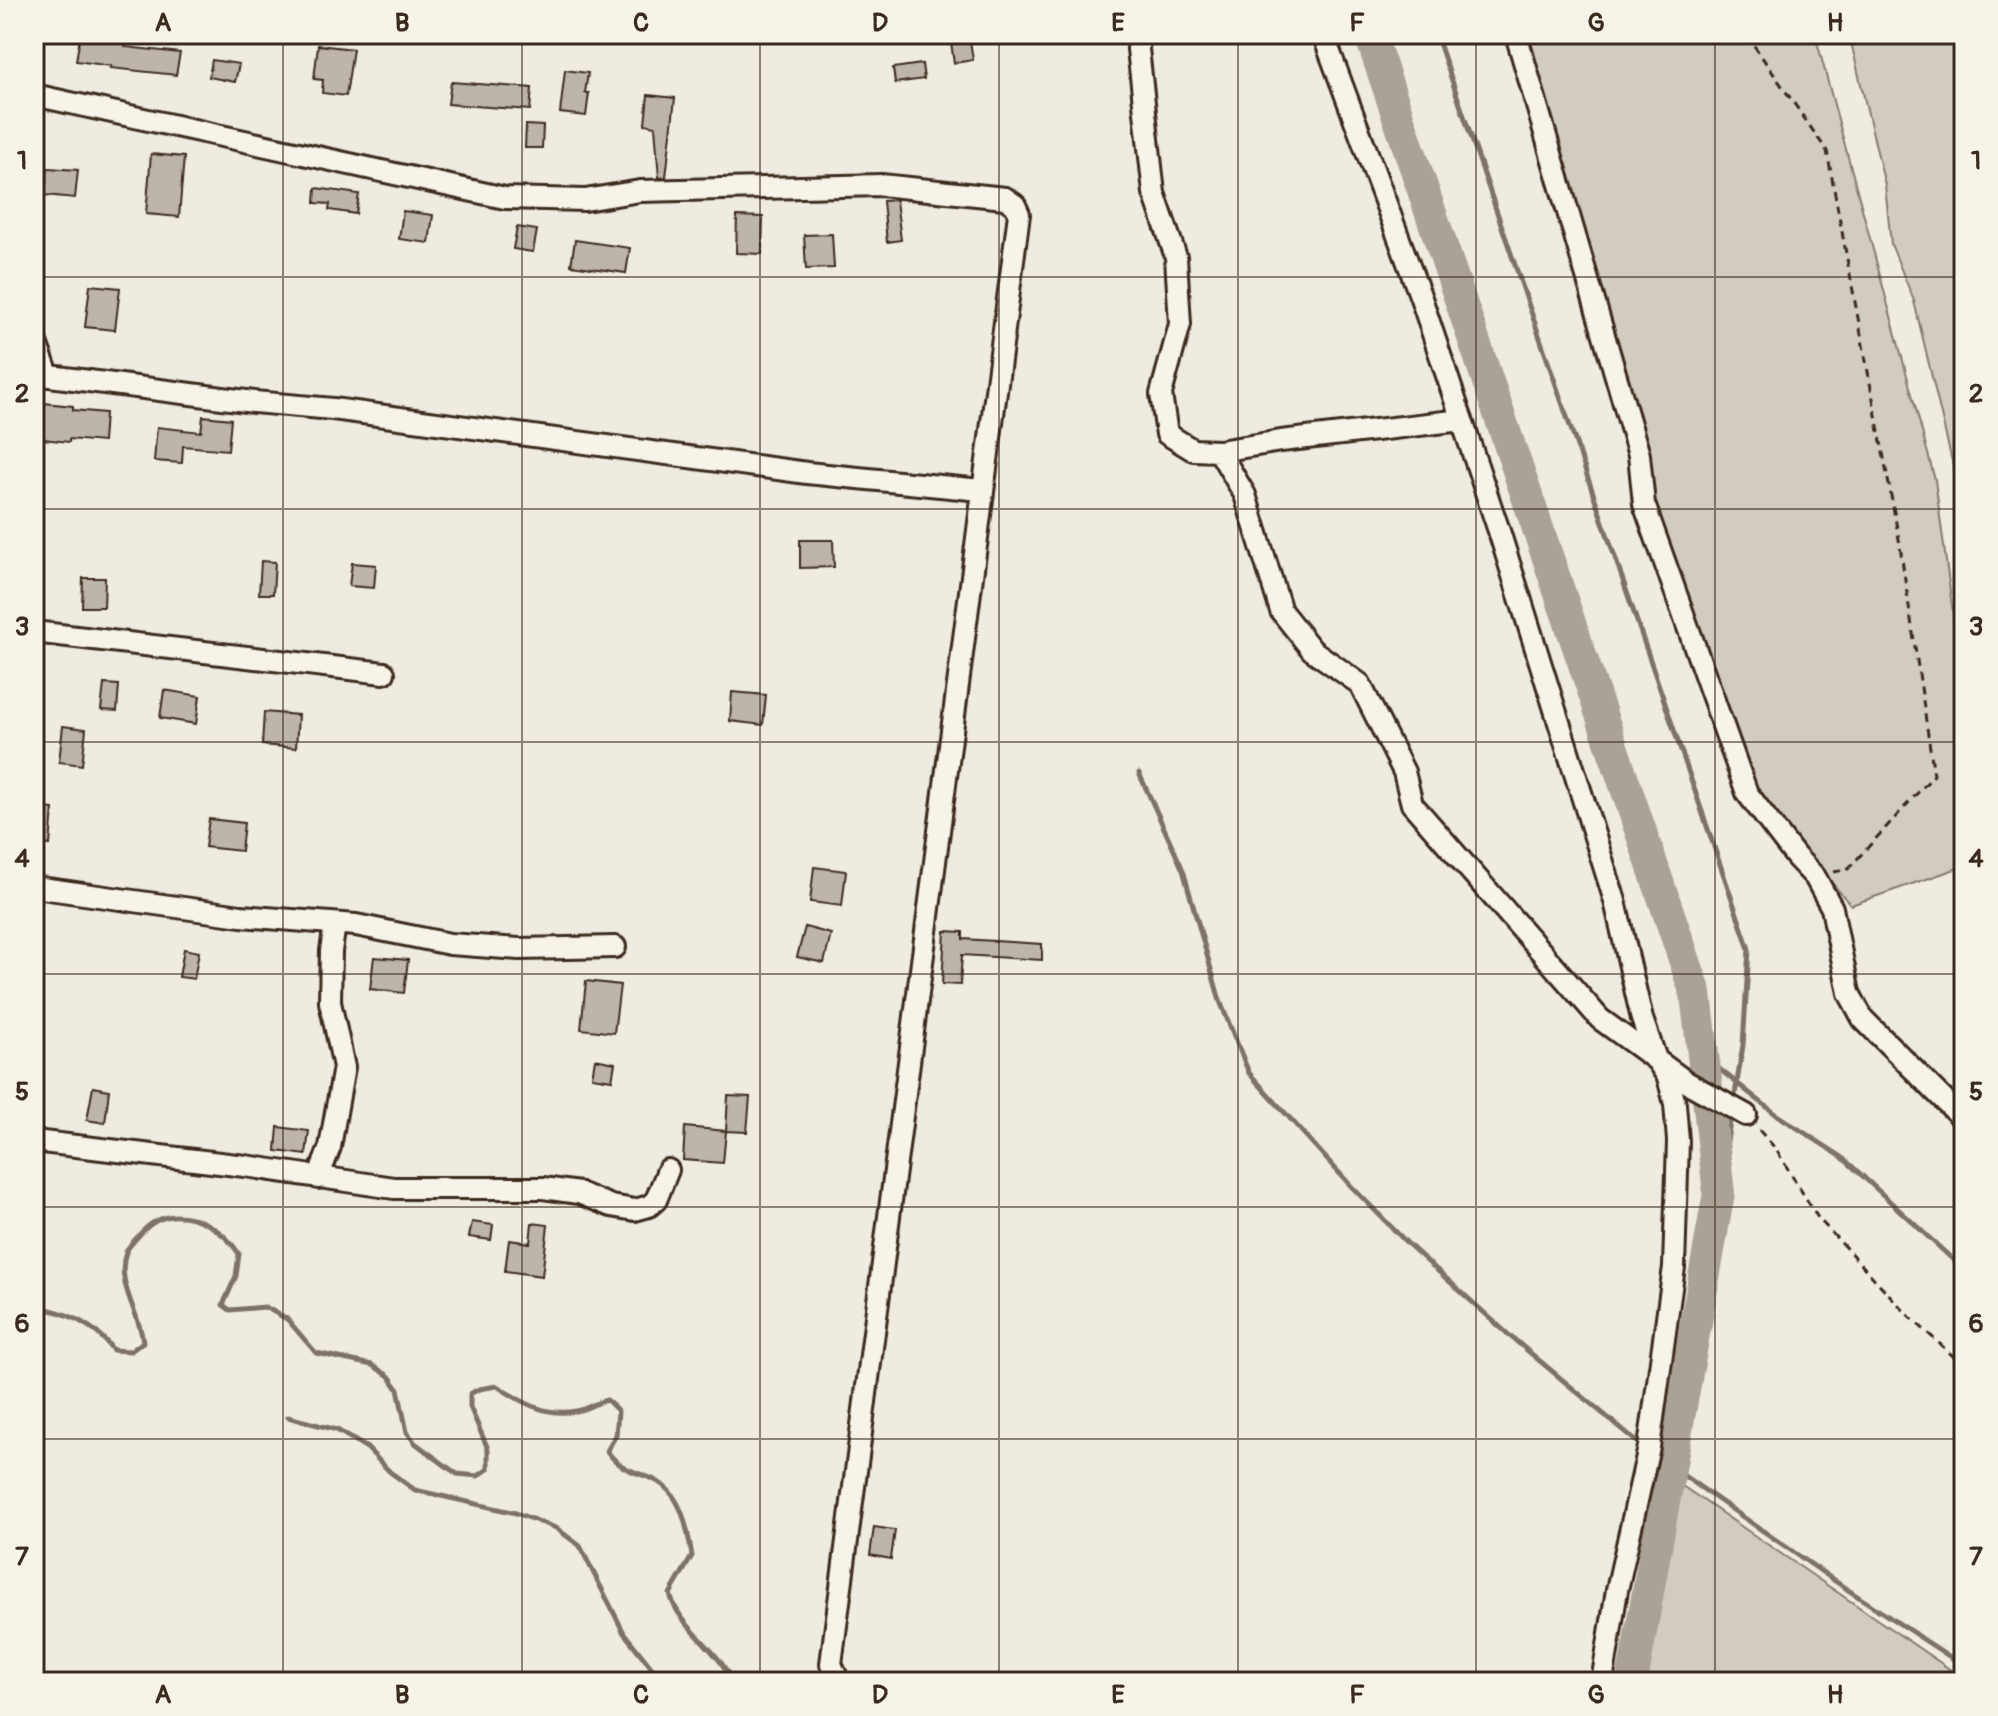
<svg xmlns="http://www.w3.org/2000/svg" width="1998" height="1716" font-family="Pangolin,sans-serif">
<rect width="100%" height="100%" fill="#efebe0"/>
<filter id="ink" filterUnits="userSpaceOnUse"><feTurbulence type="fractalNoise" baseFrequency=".0125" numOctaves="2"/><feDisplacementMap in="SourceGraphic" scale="16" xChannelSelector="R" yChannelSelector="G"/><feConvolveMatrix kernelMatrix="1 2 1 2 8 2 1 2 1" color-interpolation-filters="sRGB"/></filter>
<g filter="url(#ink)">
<!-- green -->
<path fill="#d1cbc0" stroke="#867a6f" stroke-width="2" d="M1527,34H1815L1935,480L1964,694V866L1851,905L1767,808L1712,701L1610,345Z
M1849,34H1964V512L1914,301L1891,244L1885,185Z
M1675,1481L1964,1679V1682H1641Z"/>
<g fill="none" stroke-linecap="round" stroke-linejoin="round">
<!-- stream -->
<path stroke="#7e7266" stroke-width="5" d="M1436,34L1749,949L1743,1045L1734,1101
M1139,773L1183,870L1220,1001L1249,1073L1351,1186L1408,1244L1510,1336L1643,1447
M1703,1056L1777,1115L1842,1157L1964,1270
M1719,1193L1731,1115
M34,1307C65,1311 94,1324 113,1350L131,1351L143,1342C140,1313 115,1283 126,1252C128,1246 137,1238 141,1233C172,1199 218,1221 239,1254L236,1276L223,1305L230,1310L265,1307L287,1319L316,1353L372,1365L389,1376L398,1389L407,1432L415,1443L457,1474L478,1476L488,1469V1449L470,1407V1394L479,1389L497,1386C521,1402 546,1417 576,1411C586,1410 596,1402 607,1400L618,1411L616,1435L607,1451C618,1467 631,1471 648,1477C681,1489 687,1525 692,1556L670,1594C679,1628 718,1647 732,1682
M288,1417L337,1430L367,1448L390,1472L415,1490L516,1513L556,1528L580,1546L624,1633L663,1682
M1654,1455L1845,1588L1964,1666"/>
<!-- river -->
<path stroke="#aaa296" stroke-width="32" d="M1370,34L1696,994L1719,1193L1632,1682"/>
</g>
<!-- building -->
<path fill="#bdb5aa" stroke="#3b2a1e" stroke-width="2" d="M969,34L973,60L954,63L950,36Z
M80,37L126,44L125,47L180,53L176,75L110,68L111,66L76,61Z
M318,45L353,49L346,96L322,93L323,80L314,79Z
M212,60L239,64L235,82L209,77Z
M922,64L924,79L895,83L893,68Z
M565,70L588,73L585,93H589L586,116L560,113Z
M451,82L532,88L530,110L448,104Z
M648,95L675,98L666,177L659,178L655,126L645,124Z
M526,125L543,126L542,148H525Z
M151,154L184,157L179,217L146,214Z
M48,168L78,170L75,198L45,195Z
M316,188L359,194L356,214L329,210L330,204L315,203Z
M896,200L901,240L887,242L883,201Z
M403,211L433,215L429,243L399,239Z
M737,216L763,217L762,254L736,253Z
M517,227L537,230L533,252L513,249Z
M832,234L834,268L806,269L804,235Z
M575,240L630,248L626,273L571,265Z
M90,285L120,288L115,330L85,327Z
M34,402L73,406V410L105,413L103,442L69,439V442L34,438Z
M203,416L231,419L228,450L183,446L182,463L154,461L157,427L201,432Z
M800,540H833L834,567L800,568Z
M261,561L275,562L273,594H259Z
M352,563L376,565L374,588L349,586Z
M83,578H105L104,607H82Z
M104,684L119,685L117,711L101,710Z
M164,690L200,696L196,724L160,718Z
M732,692L766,695L763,725L730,721Z
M264,712L298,715L296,748L262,745Z
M63,726L86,729L82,765L59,762Z
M39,808L53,809L50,845L36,843Z
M209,819L244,823L241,851L205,847Z
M814,867L846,871L842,906L810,902Z
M805,927L831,934L824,963L797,957Z
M945,931L963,932V939L1042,944V960L962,955L960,985L942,984Z
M184,949L199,952L194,979L179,977Z
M374,957L408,960L404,993L370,989Z
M586,981L620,985L614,1033L581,1029Z
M595,1059L615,1063L612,1080L592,1077Z
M93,1087L109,1090L105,1123L87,1120Z
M728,1096L750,1097L747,1132L726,1131Z
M278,1127L309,1131L306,1155L276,1151Z
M685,1127L726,1131L723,1163L683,1160Z
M472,1222L493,1225L491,1240L469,1237Z
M532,1223L548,1225L542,1276L505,1271L509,1240L530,1243Z
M874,1527L895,1530L891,1559L870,1555Z"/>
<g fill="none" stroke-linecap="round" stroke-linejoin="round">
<!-- minor casing -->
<g stroke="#3b2a1e" stroke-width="26">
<path id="minor" d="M1139,34L1138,49L1154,193L1176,257L1180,324L1161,394L1167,434L1193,450L1219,451L1281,441L1462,420
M1323,34L1421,298L1499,531L1615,901L1642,1019L1656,1059L1668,1077L1675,1104L1678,1141L1674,1267L1649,1447L1617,1590L1602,1682
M1516,34L1639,455L1644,504L1747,793L1796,857L1815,877L1832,908L1849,993L1863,1019L1964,1120
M34,95L505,198L585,200L640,191L881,185L1005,198L1015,205L1019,214L831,1664L839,1682
M34,337L48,375
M34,374L254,402L333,409L807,473L981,490
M1219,451L1245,495L1281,611L1312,650L1360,684L1404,772L1412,804L1600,1019L1688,1083L1746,1115
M34,632L384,673
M34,887L241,916L356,925L450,944L519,949L615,947
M34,1141L245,1166L394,1188H543L579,1193L611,1206L635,1210L649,1206L656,1200L668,1170
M318,1178L330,1147L344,1067L330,1002L331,951L335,924"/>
</g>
<!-- path -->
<path stroke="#3b2a1e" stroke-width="3" stroke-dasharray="8 6" stroke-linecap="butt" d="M1746,34L1827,151L1899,539L1934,775L1848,869L1834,872
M1759,1130L1775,1148L1818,1218L1908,1315L1964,1366"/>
<!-- minor -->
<use href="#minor" stroke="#f7f3e8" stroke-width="20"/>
</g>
</g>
<!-- grid -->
<path fill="none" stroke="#3b2a1e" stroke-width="2" stroke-opacity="0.55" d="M283,34V1682M522,34V1682M760,34V1682M999,34V1682M1238,34V1682M1476,34V1682M1715,34V1682M34,277H1964M34,509H1964M34,742H1964M34,974H1964M34,1207H1964M34,1439H1964"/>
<!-- margin -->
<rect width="1998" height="1716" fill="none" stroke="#f7f3e8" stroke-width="88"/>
<rect x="44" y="44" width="1910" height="1628" fill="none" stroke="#3b2a1e" stroke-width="3"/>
<g font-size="26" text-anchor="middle" font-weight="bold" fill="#3b2a1e">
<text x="163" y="31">A</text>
<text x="402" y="31">B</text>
<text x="641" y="31">C</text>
<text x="880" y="31">D</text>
<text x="1118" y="31">E</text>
<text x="1357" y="31">F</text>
<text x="1596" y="31">G</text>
<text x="1835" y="31">H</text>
<text x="22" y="169">1</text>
<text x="1976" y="169">1</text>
<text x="22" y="402">2</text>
<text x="1976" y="402">2</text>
<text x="22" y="635">3</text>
<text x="1976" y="635">3</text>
<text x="22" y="867">4</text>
<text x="1976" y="867">4</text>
<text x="22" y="1100">5</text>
<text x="1976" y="1100">5</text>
<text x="22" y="1332">6</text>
<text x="1976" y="1332">6</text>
<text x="22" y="1565">7</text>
<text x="1976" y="1565">7</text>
<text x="163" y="1703">A</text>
<text x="402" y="1703">B</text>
<text x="641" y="1703">C</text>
<text x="880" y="1703">D</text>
<text x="1118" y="1703">E</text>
<text x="1357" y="1703">F</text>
<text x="1596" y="1703">G</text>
<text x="1835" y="1703">H</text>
</g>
</svg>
